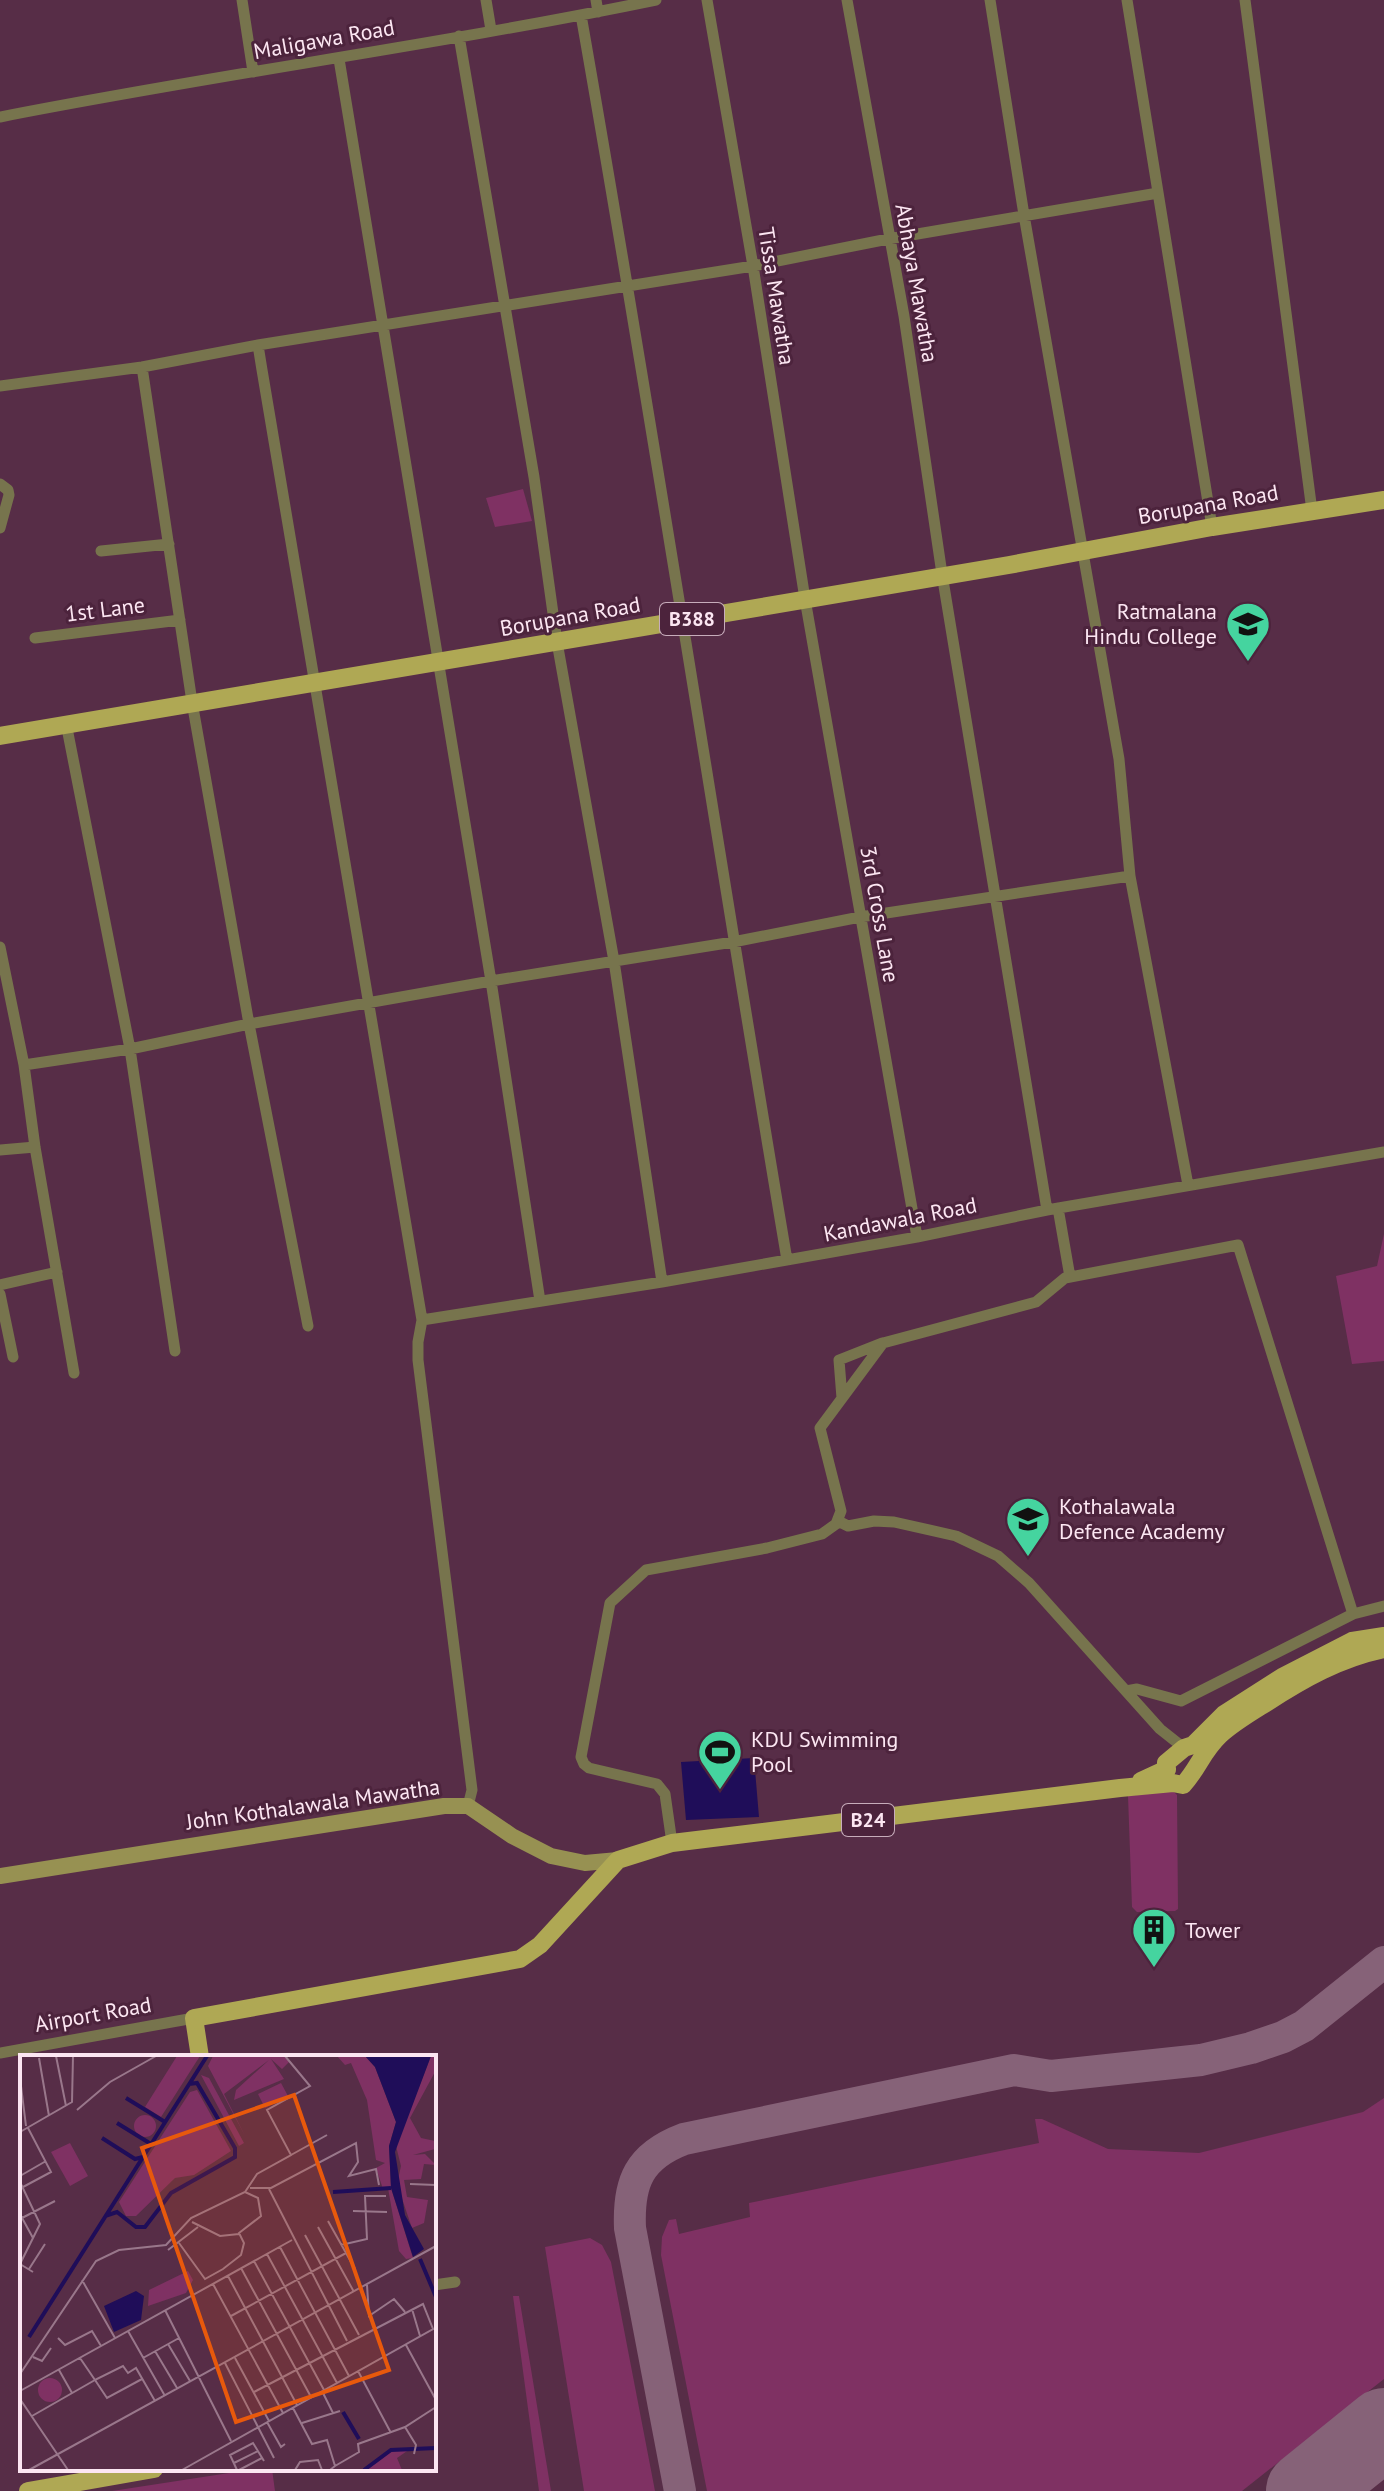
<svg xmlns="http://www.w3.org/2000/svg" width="1384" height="2491" font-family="'PT Sans',sans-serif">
<rect width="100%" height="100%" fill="#572d47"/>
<!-- green -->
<path fill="#7f3163" d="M523,489L532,521L495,527L486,498Z
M1384,1234V1361L1352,1364L1336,1276L1377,1266Z
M1173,1791L1177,1795L1178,1909L1175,1911L1137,1912L1132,1907L1128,1796Z
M1384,2098V2379L1242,2491H707L661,2255L662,2237L669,2220L676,2219L679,2234L750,2217L749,2203L1039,2143L1035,2119H1042L1108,2149L1199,2153L1363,2112Z
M590,2238L602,2245L611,2262L655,2491H584L545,2247Z
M513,2296H519L551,2491H539Z
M255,2469H272L275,2491H112Z"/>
<!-- water -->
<path fill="#1f0d59" d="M754,1758L759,1817L686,1820L681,1762Z"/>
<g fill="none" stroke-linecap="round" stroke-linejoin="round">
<!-- taxiway -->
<path stroke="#866278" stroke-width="32" d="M680,2491L630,2228C628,2182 639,2156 684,2139L1014,2070L1051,2076L1201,2060L1251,2048L1283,2037L1304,2026L1384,1962"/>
<!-- runway -->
<path stroke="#866278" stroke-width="80" d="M1306,2491L1384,2428"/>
<!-- street -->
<path stroke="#77744d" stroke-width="11" d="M242,0L253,72
M486,0L491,30
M596,0L598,12
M707,0L753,266L805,599L917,1237
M847,0L904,316L942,574L1047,1210
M990,0L1024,215L1119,759L1130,876L1188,1185
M1127,0L1212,527
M1245,0L1312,511
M581,15C654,429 717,845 787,1260
M459,36L534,477L557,642L614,961L662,1282
M339,59L491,981L540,1301
M0,117C218,74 438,45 656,0
M258,345C310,670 368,994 422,1320L418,1342V1360L472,1790L468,1806
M142,367L192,702L249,1024L308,1326
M0,386L142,367L258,345L753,266L888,239L1158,193
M0,484L8,490L9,495L0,528
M101,551L169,544
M35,638L180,620
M66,723L130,1049L175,1351
M0,947L24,1065L35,1147L74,1373
M24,1065L130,1049L249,1024L491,981L733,942L860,917L1130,876
M0,1150L35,1147
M1058,1208L1070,1277
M0,1285L57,1272
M0,1294L13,1357
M422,1320L662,1282L917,1237L1047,1210L1384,1152
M842,1398L839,1360L882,1343
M838,1521L848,1526L874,1521L894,1522L956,1536L998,1556L1029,1583L1160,1729L1184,1748
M1126,1691L1137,1689L1181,1701L1353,1614L1384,1606
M672,1843L665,1794L657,1784L589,1768L584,1764L581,1757L610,1603L646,1570L767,1548L822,1534L836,1524L841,1511L820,1428L883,1343L1036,1302L1065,1278L1238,1245L1353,1614
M0,2053L194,2018
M434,2285L455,2282"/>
<!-- secondary -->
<path stroke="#979152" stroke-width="16" d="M0,1876L444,1806H468L512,1836L551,1856L585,1863L618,1860"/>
<!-- primary -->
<path stroke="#afa854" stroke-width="18" d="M0,736L1009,565L1212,527L1384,500
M1141,1781L1167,1769L1166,1763L1184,1748L1193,1745L1224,1714L1282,1677L1352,1641L1384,1636
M200,2057L194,2018L520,1959L540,1945L618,1860L672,1843L1120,1788L1173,1783L1183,1785C1198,1769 1202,1752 1220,1735C1233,1723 1250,1713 1266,1703C1303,1679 1340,1658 1384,1649
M28,2491L154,2469"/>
</g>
<!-- icons -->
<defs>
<g id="school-pin" transform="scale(2.3)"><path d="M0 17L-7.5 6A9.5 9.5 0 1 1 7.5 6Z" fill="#45d49f" stroke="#4c233c"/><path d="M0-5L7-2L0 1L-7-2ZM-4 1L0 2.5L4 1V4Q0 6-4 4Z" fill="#111"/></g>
<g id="university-pin" transform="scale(2.3)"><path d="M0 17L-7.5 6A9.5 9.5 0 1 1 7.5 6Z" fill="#45d49f" stroke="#4c233c"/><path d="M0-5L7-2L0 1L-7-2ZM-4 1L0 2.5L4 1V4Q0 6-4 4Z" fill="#111"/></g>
<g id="stadium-pin" transform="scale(2.3)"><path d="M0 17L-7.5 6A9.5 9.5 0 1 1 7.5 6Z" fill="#45d49f" stroke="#4c233c"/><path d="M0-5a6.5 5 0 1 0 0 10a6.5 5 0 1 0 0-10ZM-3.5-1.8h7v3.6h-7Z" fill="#111"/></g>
<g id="building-pin" transform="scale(2.3)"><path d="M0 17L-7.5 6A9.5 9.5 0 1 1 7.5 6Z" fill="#45d49f" stroke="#4c233c"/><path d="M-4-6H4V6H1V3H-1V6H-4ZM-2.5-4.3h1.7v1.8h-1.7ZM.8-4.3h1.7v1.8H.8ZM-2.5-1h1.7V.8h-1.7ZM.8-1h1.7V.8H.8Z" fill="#111"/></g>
</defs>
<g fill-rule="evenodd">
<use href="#school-pin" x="1248" y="624"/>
<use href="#university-pin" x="1028" y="1519"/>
<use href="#stadium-pin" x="720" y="1752"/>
<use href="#building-pin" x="1154" y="1930"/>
</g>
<g text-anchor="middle" stroke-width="6" stroke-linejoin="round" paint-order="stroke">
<!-- shield labels -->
<g fill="#4c233c" stroke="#c7acbb" stroke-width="2">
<rect x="660" y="603" width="64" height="32" rx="6"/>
<rect x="842" y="1804" width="52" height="32" rx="6"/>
</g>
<g font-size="20" font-weight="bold" fill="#fce6f2">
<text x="692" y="626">B388</text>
<text x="868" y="1827">B24</text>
</g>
<!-- street labels -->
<g font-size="22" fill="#fce6f2" stroke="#4c233c">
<text transform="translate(324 39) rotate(-10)" y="8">Maligawa Road</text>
<text transform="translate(917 283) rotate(80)" y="8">Abhaya Mawatha</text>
<text transform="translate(777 296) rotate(81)" y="8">Tissa Mawatha</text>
<text transform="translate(1208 504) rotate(-10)" y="8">Borupana Road</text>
<text transform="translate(105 609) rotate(-7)" y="8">1st Lane</text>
<text transform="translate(570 616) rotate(-10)" y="8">Borupana Road</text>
<text transform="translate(880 914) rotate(80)" y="8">3rd Cross Lane</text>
<text transform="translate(900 1219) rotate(-11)" y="8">Kandawala Road</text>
<text transform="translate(313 1804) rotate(-8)" y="8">John Kothalawala Mawatha</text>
<text transform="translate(93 2014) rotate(-10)" y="8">Airport Road</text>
</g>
<!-- poi labels -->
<g font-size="22" fill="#fce6f2" stroke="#4c233c" text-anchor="start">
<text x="1217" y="619" text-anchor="end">Ratmalana<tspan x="1217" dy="25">Hindu College</tspan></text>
<text x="1059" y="1514">Kothalawala<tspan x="1059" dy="25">Defence Academy</tspan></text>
<text x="751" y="1747">KDU Swimming<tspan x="751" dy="25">Pool</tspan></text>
<text x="1185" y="1938">Tower</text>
</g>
</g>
<!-- overview -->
<g transform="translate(20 2055)">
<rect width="416" height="416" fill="#572d47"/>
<path d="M157,1H180L141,62L125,52ZM193,1H264L269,7L262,14L251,4L264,24L214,45L216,35L249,5L204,39L225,81L188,11ZM317,1H345L355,12L376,67L369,91L371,133L393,203L386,204L379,196L368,133L363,134L356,113L365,108L356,105L347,45L331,8L325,10ZM411,1H416V15L390,63L401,83L415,86V94L393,100L405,99L416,110L404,109L401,124L384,125L387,142L408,145L404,168L392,173L377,129L381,111L376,91ZM181,20L189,23L224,88L219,91ZM261,28L268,41L245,53L238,39ZM177,35L211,96L174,120L155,123L116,161H106L99,147L170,37ZM114 71a11 11 0 1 1 22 0a11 11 0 1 1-22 0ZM50,88L68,121L50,131L31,97ZM168,216L173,225L166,238L128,251L129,235ZM18 335a12 12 0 1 1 24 0a12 12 0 1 1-24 0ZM390,394L377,403L382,415H345L372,396Z" fill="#7f3163"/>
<path d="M345,1H411L375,97L385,160L404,194L393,202L371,133L369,91L376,67L355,12ZM116,236L124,241L121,265L94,277L84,251Z" fill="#1f0d59"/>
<path fill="none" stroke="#1f0d59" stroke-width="4" d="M106,43L145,67M97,68L131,89M82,83L115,104L123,102M313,137L371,133M85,161L97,157L116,172H125L151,138L215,102V93L177,28L169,29M400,204L416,242M9,282L187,1M323,357L339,384M344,415L371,395L416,393"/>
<path fill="none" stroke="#99778b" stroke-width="2" d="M36,1L46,51M19,3L29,61M0,23L6,71M57,55L90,27L136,1M0,77L52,47L53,1M271,100L307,80M0,121L26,106M0,127L20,169L0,209L13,217M390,129L416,130M3,132L31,117L8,73M230,133H251L336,88L338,107L329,121L356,114L359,130M249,134L327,286M333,156L367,157M1,161L13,183M0,164L35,146M308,166L335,214M172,167L200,181L219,179M298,172L334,237M285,180L339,280M159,188L185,224L203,214L221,200L224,188L219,178L241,161L238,143L225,137M321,190L347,184L345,141H366M260,192L329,321M148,195L178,172M247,199L317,328M234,206L304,335M221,213L291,342M9,214L25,189M208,221L277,350M62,225L95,283M193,229L263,358M347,230L349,261L374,244L385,257M392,254L400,281M145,255L211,386M211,261L326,198M108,276L145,341M38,283L45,290L72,276L81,291M148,289L170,326M386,290L416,345M135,296L157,333M13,302L22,306L31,293M60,303L75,325L103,311L108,318L116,313L135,346M123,303L159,283M215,303L249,366M205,308L254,403M39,315L52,338M338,316L371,378M0,319L76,206L99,195L146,190L171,163L225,137L237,119L271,100L247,55L290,31L265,1M0,336L272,185M302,336L313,358M0,344L48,415M273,353L292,389L307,385L315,411L310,415M12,361L75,325L87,343L122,324M247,367L261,392L265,389M282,368L320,356M385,372L396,390L394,399M214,408L238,396M315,411L339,397L338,389L385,372L416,352M9,415L416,191M162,415L413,274L403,249L234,337M217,415L210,400L233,388L244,406M219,415L242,403M275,415L280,407L298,405L302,415"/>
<path fill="#e8590c" fill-opacity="0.15" stroke="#e8590c" stroke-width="4" d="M274,40L369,315L216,367L122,93Z"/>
<rect width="416" height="416" fill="none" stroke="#fce6f2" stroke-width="4"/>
</g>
</svg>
